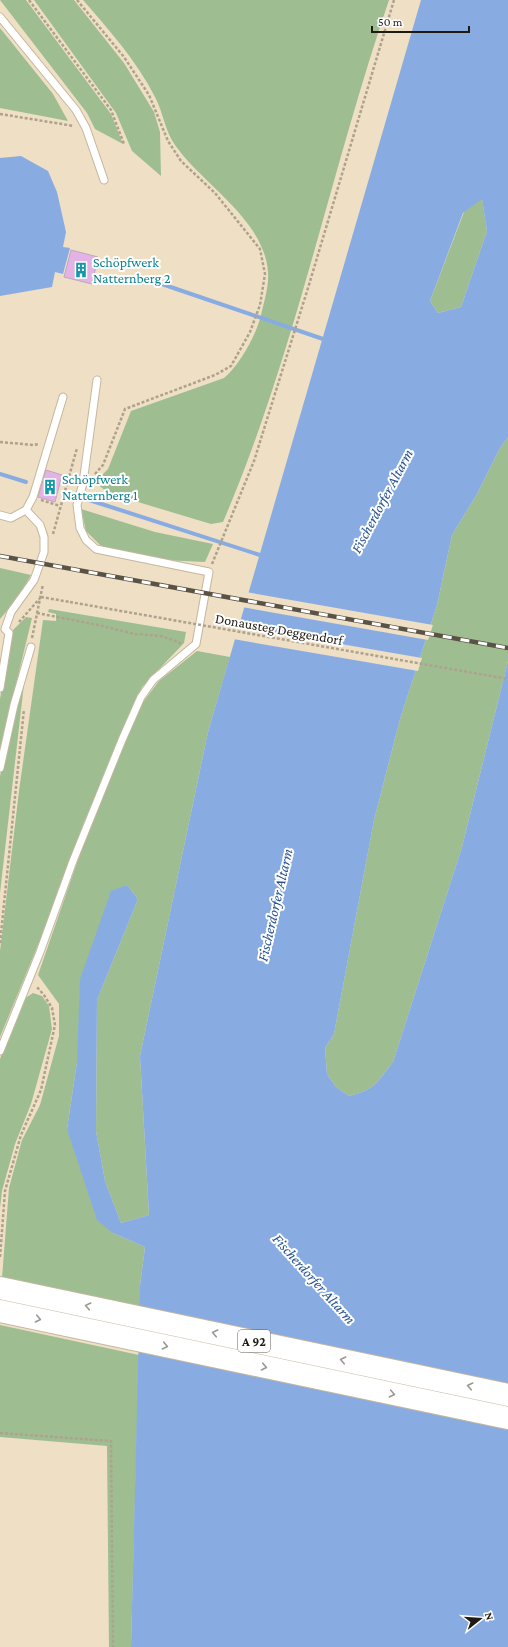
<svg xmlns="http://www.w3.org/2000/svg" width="508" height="1647" font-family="'Crimson Pro',serif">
<rect width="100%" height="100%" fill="#eedfc5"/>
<!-- green -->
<path fill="#9ebe92" d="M0,0H26L111,114L123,144L95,129L87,113Z
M34,0H74L124,63L154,112L160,132L161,176L132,151L116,113Z
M83,0H389C330,173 295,354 223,522L211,524L108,493L95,482L108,469L131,411L224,378C240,365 258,332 262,311C265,298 269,285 268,272C264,219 203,185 175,145C165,131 163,112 155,97C137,61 109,30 83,0Z
M0,28L53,94L68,121L0,108Z
M482,198L487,231L461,307L438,313L430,301L464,212Z
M508,437V661L462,847L393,1062C377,1082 375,1090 349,1096L336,1087L327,1074L325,1048L334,1034L374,820L400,719L437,605L452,535L477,494L499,450Z
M81,509L155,532L213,544L205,562L162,560L102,547L86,531Z
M0,568L31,575L16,600L0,619Z
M49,609L186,632L184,643L142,687L85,820L40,940L0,1037V951L19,791L43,620L56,621V614L48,612Z
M26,617L32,618L0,750V699L7,660L13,630Z
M197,651L230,657L208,732L140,1056L149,1215L121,1223L105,1181L96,1131L97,1000L138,899L127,885L77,1062L67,1129L113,1233L145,1247L140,1286V1309L2,1278L9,1188L22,1140L40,1105L59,1036V1004L38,975L89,828L137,710L159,681Z
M22,684H24L0,893V776Z
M33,993L42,996L49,1006L52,1029L31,1104L15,1144L2,1191L0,1208V1059L24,999Z
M0,1325L139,1355L131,1647H109L107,1446L0,1437Z"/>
<!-- water -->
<path fill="#88ace2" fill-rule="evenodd" d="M421,0H508V437L499,450L477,494L452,535L437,605L400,719L374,820L334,1034L325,1048L327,1074L336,1087L349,1096C375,1090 377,1082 393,1062L462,847L508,661V1647H131L140,1286L145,1247L113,1233L97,1220L67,1129L77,1062L80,979L111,891L127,885L138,899L97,1000L96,1131L105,1181L121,1223L149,1215L140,1056L208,732ZM482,199L487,231L461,307L438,313L430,301L463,213Z
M21,156L48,171L57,192L66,232L63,247L70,248L63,274L55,272L52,287L0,296V158Z"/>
<!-- pier -->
<path fill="#eedfc5" d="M246,592L433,625L428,640L242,607Z
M237,626L422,658L418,671L233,639Z"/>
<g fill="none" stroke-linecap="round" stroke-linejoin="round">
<!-- stream -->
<path stroke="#88ace2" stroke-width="4" d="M153,281L323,339L326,342
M0,474L26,482
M86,499L263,556"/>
</g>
<!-- building -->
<path fill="#e4b3e6" stroke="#bca7bc" d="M71,250L98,257L92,284L64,277Z
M46,470L62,475L55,502L38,497Z"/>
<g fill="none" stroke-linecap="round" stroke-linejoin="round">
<!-- service casing -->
<g stroke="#c5b69d" stroke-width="9">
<path id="service" d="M0,17L76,110L86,128L104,180
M0,515L11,518L26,510L33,497L63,397
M0,688L9,633L5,629L11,612L34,580L44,552V537L40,525L26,510
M0,768L14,705L31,647
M0,1051L40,952L73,861L122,740L141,697L153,680L196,644L209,572L96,549L86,540L80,528L77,505L83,483L97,380"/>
</g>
<!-- motorway casing -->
<g stroke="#c5b69d" stroke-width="24">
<path id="motorway" d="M0,1288L508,1395
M0,1311L508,1418"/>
</g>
<!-- path -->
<path stroke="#aea28d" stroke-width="2.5" stroke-dasharray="3 2" stroke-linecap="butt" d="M29,0L111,110L124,144
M77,0L124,57L149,95L168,141L181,161L215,193L260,249L265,274L260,305L250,332L231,366L215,375L125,409L103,465L94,475
M0,114L74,126
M0,442L34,445L39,444
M41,500L60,506
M53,534L77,448
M212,564L254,461L308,288L394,0
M41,597L70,602
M37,613L98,625L135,634L161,636L179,642L181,645
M19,622L41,597
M32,638L43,584
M0,943L24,709
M0,1257L5,1191L21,1135L41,1090L55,1025L52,1008L44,995L36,986
M0,1433L111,1441L113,1647"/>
<!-- service -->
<use href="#service" stroke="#fff" stroke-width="7"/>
<!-- motorway -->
<use href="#motorway" stroke="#fff" stroke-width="22"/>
<!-- rail casing -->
<g stroke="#5a5244" stroke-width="4.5">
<path id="rail" d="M0,556L508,648"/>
</g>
<!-- rail -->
<use href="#rail" stroke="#fff" stroke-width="3" stroke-dasharray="9" stroke-linecap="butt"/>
<!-- path-bridge -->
<path stroke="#aea28d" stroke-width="2.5" stroke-dasharray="3 2" stroke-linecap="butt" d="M70,602L508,679"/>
</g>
<!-- one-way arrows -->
<defs><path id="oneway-chevron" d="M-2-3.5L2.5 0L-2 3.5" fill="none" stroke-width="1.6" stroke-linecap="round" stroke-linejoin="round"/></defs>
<g stroke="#9b9894">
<use href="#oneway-chevron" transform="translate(88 1306) rotate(-168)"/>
<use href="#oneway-chevron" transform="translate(38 1319) rotate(12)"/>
<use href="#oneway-chevron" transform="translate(215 1333) rotate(-168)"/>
<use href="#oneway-chevron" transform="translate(165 1346) rotate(12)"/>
<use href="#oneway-chevron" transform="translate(343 1360) rotate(-168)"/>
<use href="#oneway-chevron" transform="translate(264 1367) rotate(12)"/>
<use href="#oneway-chevron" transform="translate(470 1386) rotate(-168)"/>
<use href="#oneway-chevron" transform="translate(392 1394) rotate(12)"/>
</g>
<!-- icons -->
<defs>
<g id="building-bare" transform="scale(1.2)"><path d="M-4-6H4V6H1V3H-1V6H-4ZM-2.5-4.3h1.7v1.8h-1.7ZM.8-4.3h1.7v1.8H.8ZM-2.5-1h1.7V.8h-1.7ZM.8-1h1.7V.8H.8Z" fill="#0f9aa8" stroke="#fff" stroke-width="2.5" paint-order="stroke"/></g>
</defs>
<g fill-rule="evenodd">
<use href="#building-bare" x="81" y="270"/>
<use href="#building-bare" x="50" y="487"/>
</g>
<g text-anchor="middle" stroke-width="4" stroke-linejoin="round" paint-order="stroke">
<!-- shield labels -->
<rect fill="#fff" stroke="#635f58" stroke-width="1" x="238" y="1330" width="32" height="22" rx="3"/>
<g font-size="13" font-weight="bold" fill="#201b11">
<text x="254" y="1346">A 92</text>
</g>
<!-- culture labels -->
<g font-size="14" fill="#0d838f" stroke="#fff" text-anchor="start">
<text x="93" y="267">Schöpfwerk<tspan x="93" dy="16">Natternberg 2</tspan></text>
<text x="62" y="484">Schöpfwerk<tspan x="62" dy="16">Natternberg 1</tspan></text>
</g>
<!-- street labels -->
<g font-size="14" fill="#201b11" stroke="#fff">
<text transform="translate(279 629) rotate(10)" y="5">Donausteg Deggendorf</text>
</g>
<!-- water labels -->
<g font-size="15" font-style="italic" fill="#265293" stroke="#fff">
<text transform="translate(382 501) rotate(-62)" y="5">Fischerdorfer Altarm</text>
<text transform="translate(275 905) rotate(-77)" y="5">Fischerdorfer Altarm</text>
<text transform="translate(314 1279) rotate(48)" y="5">Fischerdorfer Altarm</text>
</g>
</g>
<!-- north arrow -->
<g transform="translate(480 1619) rotate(73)" stroke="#ffffff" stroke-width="3" paint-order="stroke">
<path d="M0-3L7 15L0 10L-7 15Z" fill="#201b11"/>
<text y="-6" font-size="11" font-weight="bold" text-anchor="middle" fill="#201b11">N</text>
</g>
<!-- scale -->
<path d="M372 26v6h97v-6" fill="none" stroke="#201b11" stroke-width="2"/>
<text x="378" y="26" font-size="12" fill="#201b11" stroke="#ffffff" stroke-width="3" paint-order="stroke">50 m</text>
</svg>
